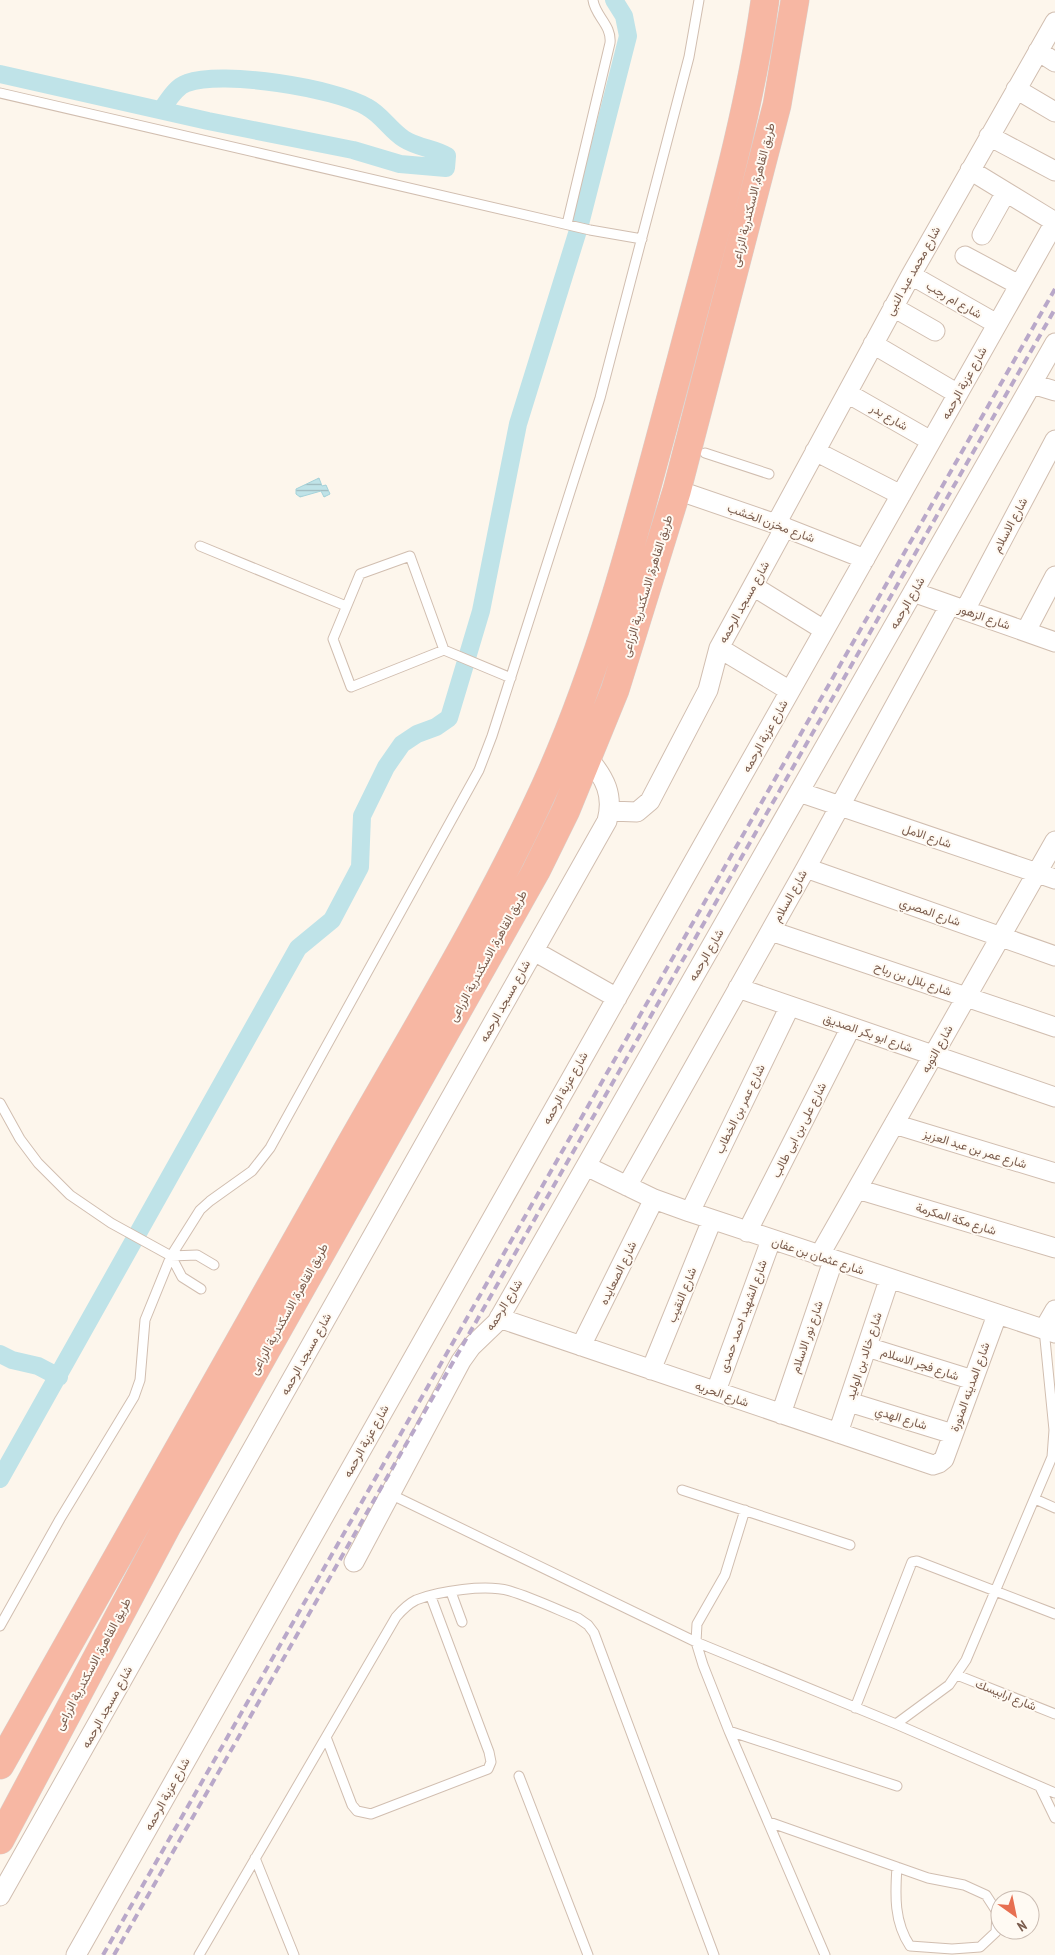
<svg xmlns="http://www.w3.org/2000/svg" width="1055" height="1955" font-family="'PT Sans Narrow',Vazirmatn,sans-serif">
<defs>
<pattern id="water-rules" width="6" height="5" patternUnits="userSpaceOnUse" patternTransform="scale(1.25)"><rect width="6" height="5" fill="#bfe3e8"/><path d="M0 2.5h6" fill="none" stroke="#a0bbbe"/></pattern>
</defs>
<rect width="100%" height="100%" fill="#fdf6ec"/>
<!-- water -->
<path fill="url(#water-rules)" stroke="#a5d3da" d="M319,478L322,486L326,485L330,494L324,497L321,491L300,497L296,494V489Z"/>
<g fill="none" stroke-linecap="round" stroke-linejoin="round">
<!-- canal -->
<path stroke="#bfe3e8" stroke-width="18" d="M0,74L208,121L353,150L400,164L446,168L447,156C434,148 418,148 404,139C390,130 382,115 367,107C334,88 223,70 187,83C175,87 168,101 161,110
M0,1354L12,1360L38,1366L59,1377
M0,1479L298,948L332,920L360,867L362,816L386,767L402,744L417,734L436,727L449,718L481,611L518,424L580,224L628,36L624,16L614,0"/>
<!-- lane casing -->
<g stroke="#d1beb0" stroke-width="11">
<path id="lane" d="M0,93L590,230L642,239
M567,224L610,43C612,25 595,16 593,0
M705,453L769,474
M200,546L346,606
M444,650L410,556L360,574L333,639L351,687L444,650L511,678
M0,1103L20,1139L38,1163L70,1195L111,1223L171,1256L197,1255L214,1265
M171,1256L182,1277L201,1289
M682,1490L850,1545
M390,1494L696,1642L896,1724L1055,1793
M1035,1499L1055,1508
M745,1510L725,1575L697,1624L696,1642L703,1665L729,1731L825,1955
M451,1592L462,1622
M0,1626L60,1519L134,1397L140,1380L145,1320L171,1256L200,1210L210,1201L252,1171L270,1148L479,770L492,736L600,398L689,57L699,0
M957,1675L1055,1714
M855,1708L912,1562L917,1561L1055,1614
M896,1724L949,1685L966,1660L1052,1457L1054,1430L1044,1329
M729,1731L897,1786
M326,1737L352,1805L357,1811L371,1814L488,1769L491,1762L489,1752L431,1597
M519,1776L588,1955
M1040,1787L1055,1818
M769,1822L928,1878L964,1885L986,1895L997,1912L996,1932L980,1947L952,1949L910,1946C894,1922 895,1895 897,1867
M255,1858L294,1955
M199,1955L396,1617C402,1610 408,1604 416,1600C439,1591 486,1584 510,1591C533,1598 556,1609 578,1618L588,1625L594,1633L714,1955"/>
</g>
<!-- street casing -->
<g stroke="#d1beb0" stroke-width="21">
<path id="street" d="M1038,51L1055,62
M1016,89L1055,112
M989,136L1055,171
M970,170L1055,222
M982,235L1006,192
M965,256L1019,285
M911,275L997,324
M893,307L935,331
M873,344L958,394
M1032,384L1055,391
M847,393L931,441
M815,451L901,495
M677,490L776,524L865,559
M776,524L911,275L1055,22
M753,586L824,630
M913,592L1055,642
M965,610L1055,440
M1026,631L1055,576
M719,648L790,691
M799,792L1055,879
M610,811L637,812L650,801L708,690L719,648L785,527
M806,868L1055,956
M771,931L1055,1027
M534,951L617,998
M738,988L1055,1097
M894,1124L1055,1173
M586,1166L654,1199L690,1212L1055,1333
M627,1186L806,868L950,605
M857,1189L1055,1248
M690,1212L790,1006
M747,1232L851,1027
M819,1256L1055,841
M499,1318L933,1465L939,1463L944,1459L997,1315
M1044,1329L1055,1310
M581,1346L654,1199
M867,1347L973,1380
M651,1370L712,1220
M716,1391L771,1240
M849,1402L953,1434
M781,1414L833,1261
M838,1433L889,1280
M354,1562L461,1361L471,1347L497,1322L1055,343
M0,1896L607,821C614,795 605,778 588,758
M76,1955L1055,222"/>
</g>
<!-- highway casing -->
<g stroke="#dad1cd" stroke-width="29">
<path id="highway" d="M0,1765C113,1565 227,1364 340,1163C410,1039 486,916 545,787C607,651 642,504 681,360C712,241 748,122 765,0
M0,1840L167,1526L536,871L566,810L615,690L677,490L777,105L795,0"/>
</g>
<!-- lane -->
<use href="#lane" stroke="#fff" stroke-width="9"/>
<!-- street -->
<use href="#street" stroke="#fff" stroke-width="19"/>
<!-- highway -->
<use href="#highway" stroke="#f7b7a3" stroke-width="28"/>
<!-- rail -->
<path stroke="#b9a8c9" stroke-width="4" stroke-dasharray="8 5" stroke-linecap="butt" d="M103,1955L1055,289
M114,1955L1055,309"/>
</g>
<g text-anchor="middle" stroke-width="4" stroke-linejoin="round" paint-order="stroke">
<!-- street labels -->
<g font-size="12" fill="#7a5c4d" stroke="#fffaf3">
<text transform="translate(753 195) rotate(-76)" y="4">طريق القاهرة, الاسكندرية الزراعى</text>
<text transform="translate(913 271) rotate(-61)" y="4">شارع محمد عبد النبى</text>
<text transform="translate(954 300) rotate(30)" y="4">شارع ام رجب</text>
<text transform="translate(964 383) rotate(-61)" y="4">شارع عزبة الرحمه</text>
<text transform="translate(889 417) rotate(30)" y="4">شارع بدر</text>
<text transform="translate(771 523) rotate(20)" y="4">شارع مخزن الخشب</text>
<text transform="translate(1010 525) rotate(-62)" y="4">شارع الاسلام</text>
<text transform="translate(647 586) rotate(-73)" y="4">طريق القاهرة, الاسكندرية الزراعى</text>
<text transform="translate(744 602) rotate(-61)" y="4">شارع مسجد الرحمه</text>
<text transform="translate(907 603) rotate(-60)" y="4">شارع الرحمه</text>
<text transform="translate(984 617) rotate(19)" y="4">شارع الزهور</text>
<text transform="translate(765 736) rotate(-61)" y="4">شارع عزبة الرحمه</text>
<text transform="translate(927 836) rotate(19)" y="4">شارع الامل</text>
<text transform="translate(790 896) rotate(-61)" y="4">شارع السلام</text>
<text transform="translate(930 912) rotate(19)" y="4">شارع المصري</text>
<text transform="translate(706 955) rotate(-60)" y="4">شارع الرحمه</text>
<text transform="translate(488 956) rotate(-61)" y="4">طريق القاهرة, الاسكندرية الزراعى</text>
<text transform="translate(913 979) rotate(19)" y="4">شارع بلال بن رباح</text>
<text transform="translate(505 1001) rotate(-61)" y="4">شارع مسجد الرحمه</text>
<text transform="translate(868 1033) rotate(19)" y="4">شارع ابو بكر الصديق</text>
<text transform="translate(937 1049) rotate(-61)" y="4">شارع التوبه</text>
<text transform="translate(565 1088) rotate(-61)" y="4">شارع عزبة الرحمه</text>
<text transform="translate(740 1109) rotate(-64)" y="4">شارع عمر بن الخطاب</text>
<text transform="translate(799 1130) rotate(-63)" y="4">شارع على بن ابى طالب</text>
<text transform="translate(975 1149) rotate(17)" y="4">شارع عمر بن عبد العزيز</text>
<text transform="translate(956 1219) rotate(17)" y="4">شارع مكة المكرمة</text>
<text transform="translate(818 1256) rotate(18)" y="4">شارع عثمان بن عفان</text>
<text transform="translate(618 1273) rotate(-64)" y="4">شارع الصعايده</text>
<text transform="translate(682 1295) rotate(-68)" y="4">شارع النقيب</text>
<text transform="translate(504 1305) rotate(-58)" y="4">شارع الرحمه</text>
<text transform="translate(289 1309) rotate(-61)" y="4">طريق القاهرة, الاسكندرية الزراعى</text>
<text transform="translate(743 1316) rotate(-70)" y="4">شارع الشهيد احمد حمدى</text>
<text transform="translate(807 1337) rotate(-71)" y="4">شارع نور الاسلام</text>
<text transform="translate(306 1354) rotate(-61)" y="4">شارع مسجد الرحمه</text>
<text transform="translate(864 1356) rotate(-72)" y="4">شارع خالد بن الوليد</text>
<text transform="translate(920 1364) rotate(18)" y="4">شارع فجر الاسلام</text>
<text transform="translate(970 1387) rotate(-70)" y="4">شارع المدينه المنورة</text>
<text transform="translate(722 1394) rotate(19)" y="4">شارع الحريه</text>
<text transform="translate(901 1418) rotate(17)" y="4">شارع الهدي</text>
<text transform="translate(366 1441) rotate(-61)" y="4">شارع عزبة الرحمه</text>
<text transform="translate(93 1664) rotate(-62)" y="4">طريق القاهرة, الاسكندرية الزراعى</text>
<text transform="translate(1006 1695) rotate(22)" y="4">شارع ارابيسك</text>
<text transform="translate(107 1707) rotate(-61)" y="4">شارع مسجد الرحمه</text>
<text transform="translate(167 1794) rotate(-61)" y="4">شارع عزبة الرحمه</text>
</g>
</g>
<!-- north arrow -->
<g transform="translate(1015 1915) rotate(147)"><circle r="24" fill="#fffaf3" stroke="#cabbb1"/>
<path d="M0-4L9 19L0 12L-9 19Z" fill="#e76f51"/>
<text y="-8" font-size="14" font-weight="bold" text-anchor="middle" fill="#7a5c4d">N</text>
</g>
</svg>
